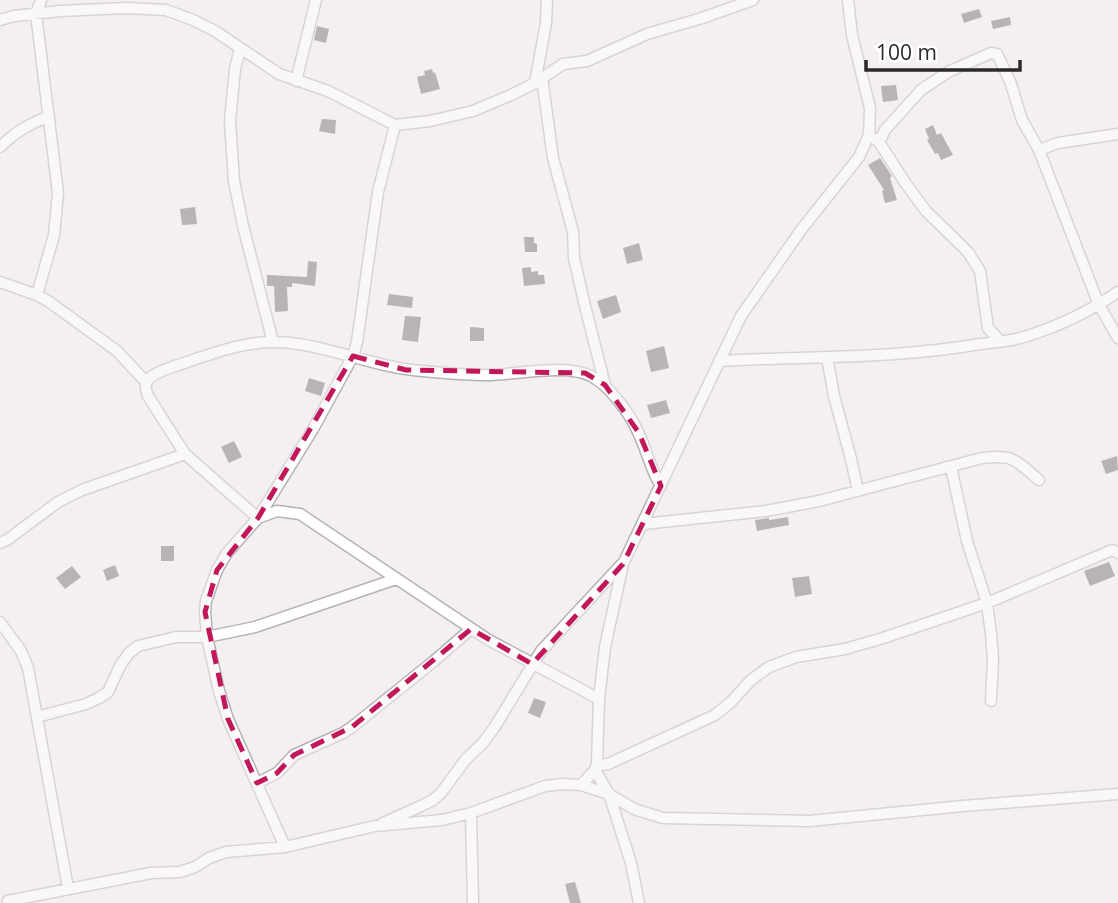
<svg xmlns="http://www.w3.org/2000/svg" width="1118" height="903" font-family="'Open Sans',sans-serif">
<rect width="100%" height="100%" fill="#f4f0f2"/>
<!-- building -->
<path fill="#6f6b6c" d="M979,9L982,17L964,23L961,14Z
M1010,17L1011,25L993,29L991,21Z
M317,26L329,29L326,43L314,40Z
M432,69L433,73L435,72L440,89L421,94L417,77L425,75L424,71Z
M896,85L898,100L883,102L881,86Z
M322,119L336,120L335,134L319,131Z
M933,125L937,135L941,133L953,155L941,160L938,153L935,154L927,140L929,139L925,129Z
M880,158L892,176L890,178L897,200L885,203L882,191L884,190L868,165Z
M195,207L197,224L182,225L180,209Z
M524,237H534V243L537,244V252H525Z
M639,243L643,260L627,264L623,248Z
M308,261L317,262L315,286L292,283V287H287L288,311L275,312L274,286H267V275L307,277Z
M531,267V272L538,271V275H544L545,284L524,286L522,268Z
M389,294L413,297L412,308L387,305Z
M616,295L621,312L603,319L597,301Z
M405,316L421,317L418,342L402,340Z
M470,327L484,328V341H470Z
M664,346L669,368L651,372L646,351Z
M309,378L325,383L321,396L305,391Z
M666,400L670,413L651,418L647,405Z
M234,441L242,457L229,463L221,447Z
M1117,456L1118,470L1106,474L1101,461Z
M788,517L789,525L757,531L755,520L769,518V520Z
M161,546H174V561H161Z
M1109,562L1115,576L1090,586L1084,571Z
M115,565L119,576L107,581L103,570Z
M72,566L81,577L65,589L56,578Z
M809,576L812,594L795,597L792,578Z
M534,698L546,702L540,718L528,713Z
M575,882L581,903H570L565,884Z"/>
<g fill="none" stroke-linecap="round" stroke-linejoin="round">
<!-- minor casing -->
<g stroke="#b6b2b4" stroke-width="13">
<path id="minor" d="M0,20L14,16L60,11L126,8L166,10L193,20L215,31L279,74L328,91L395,125L430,121L473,111L511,95L535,83L563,64L587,61L647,34L702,18L753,0
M240,49L235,69L230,121L234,181L243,226L273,342
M542,78L553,158L573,232L574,258L585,306L605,385
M296,81L316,0
M535,83L546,23L547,0
M875,139L879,142L906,184L926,211L968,252L980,271L988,328L1000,341
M879,142L885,130L921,90L948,72L991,53L997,54L1010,81L1022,120L1039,150L1099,305L1118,338
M0,147C16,131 28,125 49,116
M1039,150L1058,143L1118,134
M0,282L37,295L48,301L117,351L146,382
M37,295L54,235L58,193L36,14L41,0
M827,357L834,396L851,459L858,491
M719,361C806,356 894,359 980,344C996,342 1013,341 1027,336C1060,326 1090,311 1118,292
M951,467L967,541L987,603L991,634L993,659L991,701
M643,524L766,511L819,501L982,458C1014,454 1015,460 1039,480
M0,543L7,540L58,502L82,490L185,454
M0,622L21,651L28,668L68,888
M599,699L487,639L300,514L277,511L258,518L185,454L148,396C147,393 145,388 146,385C146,375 167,369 175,366C206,356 239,342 273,342C324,342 372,368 423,371C444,373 465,375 487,375C516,375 565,363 591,376C610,386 630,414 638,432C647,450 650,469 661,486
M37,717L86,704L99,698L108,692L120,666L129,653L138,646L176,637H207L255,627L396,579
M597,763L600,765L608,764L715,715L731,702L751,680L769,667L796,657L845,649L880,639L987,603L1110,551L1113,550L1118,553
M595,770L609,794L631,863L639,903
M257,783L277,773L294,755L343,733L352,727L434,661L471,629
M581,785L595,770L597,763L599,699L605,647L623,564L741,316L801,230L859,157L869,135L870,108L852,35L848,0
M471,813L473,903
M383,823L421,806L433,800L441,793L466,759L483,743L494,728L541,651L622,564
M285,847L228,719L219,691L207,637L205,612L206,601L217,570L227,553L258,518L313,429L353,356L357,342L378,192L395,125
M8,903V901L151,873L180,872L195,867L209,858L226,852L285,847L375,826L442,820L471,813L545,786L563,784L581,785L609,794L634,809L663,818L809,821L963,806L1118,794"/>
</g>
<!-- minor -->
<use href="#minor" stroke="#fff" stroke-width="10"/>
</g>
<!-- marked area -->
<path d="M0 0H1118V903H0ZM353,356L406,370L585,373L605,385L639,433L661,486L623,564L532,664L471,629L352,727L294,755L277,773L257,783L228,719L205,612L217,570L258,518Z" fill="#f4f0f2" fill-opacity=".55" fill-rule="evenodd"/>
<path fill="none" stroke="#c2185b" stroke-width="5" stroke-dasharray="14 9" stroke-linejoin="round" d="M353,356L406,370L585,373L605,385L639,433L661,486L623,564L532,664L471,629L352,727L294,755L277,773L257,783L228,719L205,612L217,570L258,518Z"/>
<!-- scale -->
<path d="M866 60v10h154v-10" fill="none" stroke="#2b292a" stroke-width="3.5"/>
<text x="876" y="60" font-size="21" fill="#2b292a" stroke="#fffefe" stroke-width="5" paint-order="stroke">100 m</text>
</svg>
